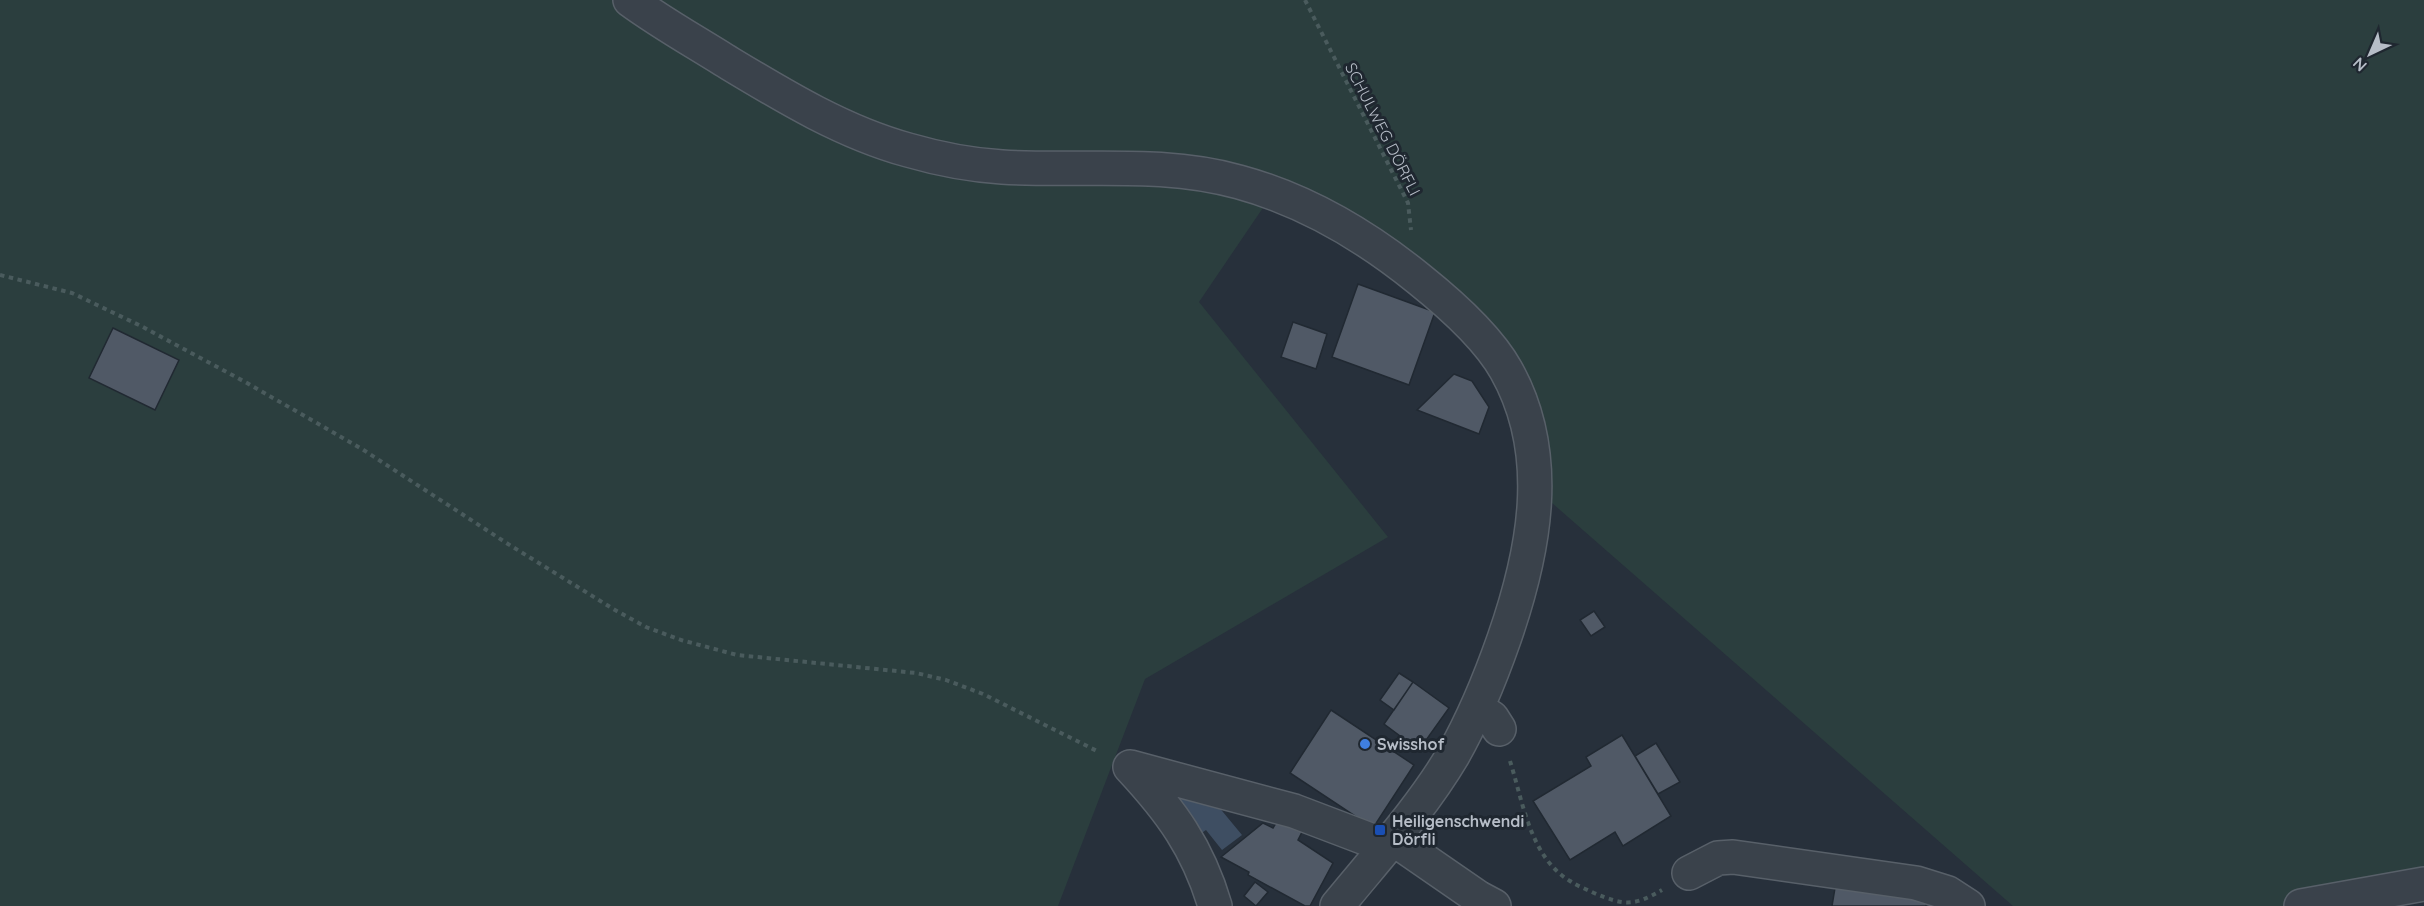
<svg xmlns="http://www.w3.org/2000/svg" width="2424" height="906" font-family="Quicksand,sans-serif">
<rect width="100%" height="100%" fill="#27303b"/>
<!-- green -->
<path fill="#2b3e3e" d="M0,0H2424V884L2301,906H2013L1536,489L1487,345L1273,193L1199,302L1388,537L1145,679L1058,906H0Z"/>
<!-- water -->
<path fill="#3e4e62" d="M1183,795L1218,806L1242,835L1222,850L1206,830L1200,834L1179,805Z"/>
<!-- building -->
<path fill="#505966" stroke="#212932" stroke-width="1.5" d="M1358,284L1435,312L1409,385L1332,357Z
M1293,322L1327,334L1316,369L1281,357Z
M113,328L179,360L155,410L89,378Z
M1454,374L1472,381L1489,407L1479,434L1417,410Z
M1594,611L1605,627L1591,636L1580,620Z
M1399,673L1413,682L1394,710L1380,700Z
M1413,682L1449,708L1419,750L1384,724Z
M1331,710L1414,765L1373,828L1290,773Z
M1622,735L1671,816L1623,846L1615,832L1570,860L1533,801L1591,766L1586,757Z
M1656,743L1680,782L1658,794L1635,756Z
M1279,818L1303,830L1298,840L1333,863L1310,906H1305L1248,875L1249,872L1221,857L1263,823L1273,828Z
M1255,882L1268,892L1256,906L1244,896Z
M1836,882L1928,896L1926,906H1832Z"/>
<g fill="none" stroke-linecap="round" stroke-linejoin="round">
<!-- minor casing -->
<g stroke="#586069" stroke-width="36">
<path id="minor" d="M630,0C660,22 692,40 724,60C782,95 842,132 908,150C939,159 970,165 1002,167C1080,172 1162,160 1239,182C1305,200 1366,236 1419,279C1449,303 1487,336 1506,370C1554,455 1534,553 1504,639C1490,679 1474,718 1453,755C1421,809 1377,857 1337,906
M1477,708L1492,718L1499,729
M1130,767L1294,811L1373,841L1383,849
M1130,767C1171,811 1198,848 1215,906
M1392,838L1479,898L1494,906
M1689,873L1718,858L1733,857L1916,883L1948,893L1968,906
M2301,906L2424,884"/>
</g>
<!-- path -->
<path stroke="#4a5b5d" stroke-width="4" stroke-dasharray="4.5 4.5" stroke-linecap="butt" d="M1305,0L1408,203L1411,230
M0,275L72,293L141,326L247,383L362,449L508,544L615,610L646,627L681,640L737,655L916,673L946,680L983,694L1099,752
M1510,761C1523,802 1530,857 1570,881C1577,886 1586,889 1594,893C1625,906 1634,906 1662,890"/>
<!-- minor -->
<use href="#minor" stroke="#3a424b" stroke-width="33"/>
</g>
<!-- markers -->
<circle fill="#3f7fe0" stroke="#1f2730" stroke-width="2" cx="1365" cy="744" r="6"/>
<rect fill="#1a4fb4" stroke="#1f2730" stroke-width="2" x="1374" y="824" width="12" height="12" rx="3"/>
<g text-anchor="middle" stroke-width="6" stroke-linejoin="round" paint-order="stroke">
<!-- street labels -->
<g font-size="16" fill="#b6bdc7" stroke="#1f2730">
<text transform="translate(1383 129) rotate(63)" y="6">SCHULWEG DÖRFLI</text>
</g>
<!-- poi labels -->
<g font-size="16" font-weight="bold" fill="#b6bdc7" stroke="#1f2730" text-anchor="start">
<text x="1377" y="750">Swisshof</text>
<text x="1392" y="827">Heiligenschwendi<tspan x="1392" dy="18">Dörfli</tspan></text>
</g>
</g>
<!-- north arrow -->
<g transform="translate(2370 54) rotate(224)" stroke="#1f2730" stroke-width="4.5" paint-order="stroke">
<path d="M0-4.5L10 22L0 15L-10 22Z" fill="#b6bdc7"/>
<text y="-9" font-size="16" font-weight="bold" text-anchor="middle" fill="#b6bdc7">N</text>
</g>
</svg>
